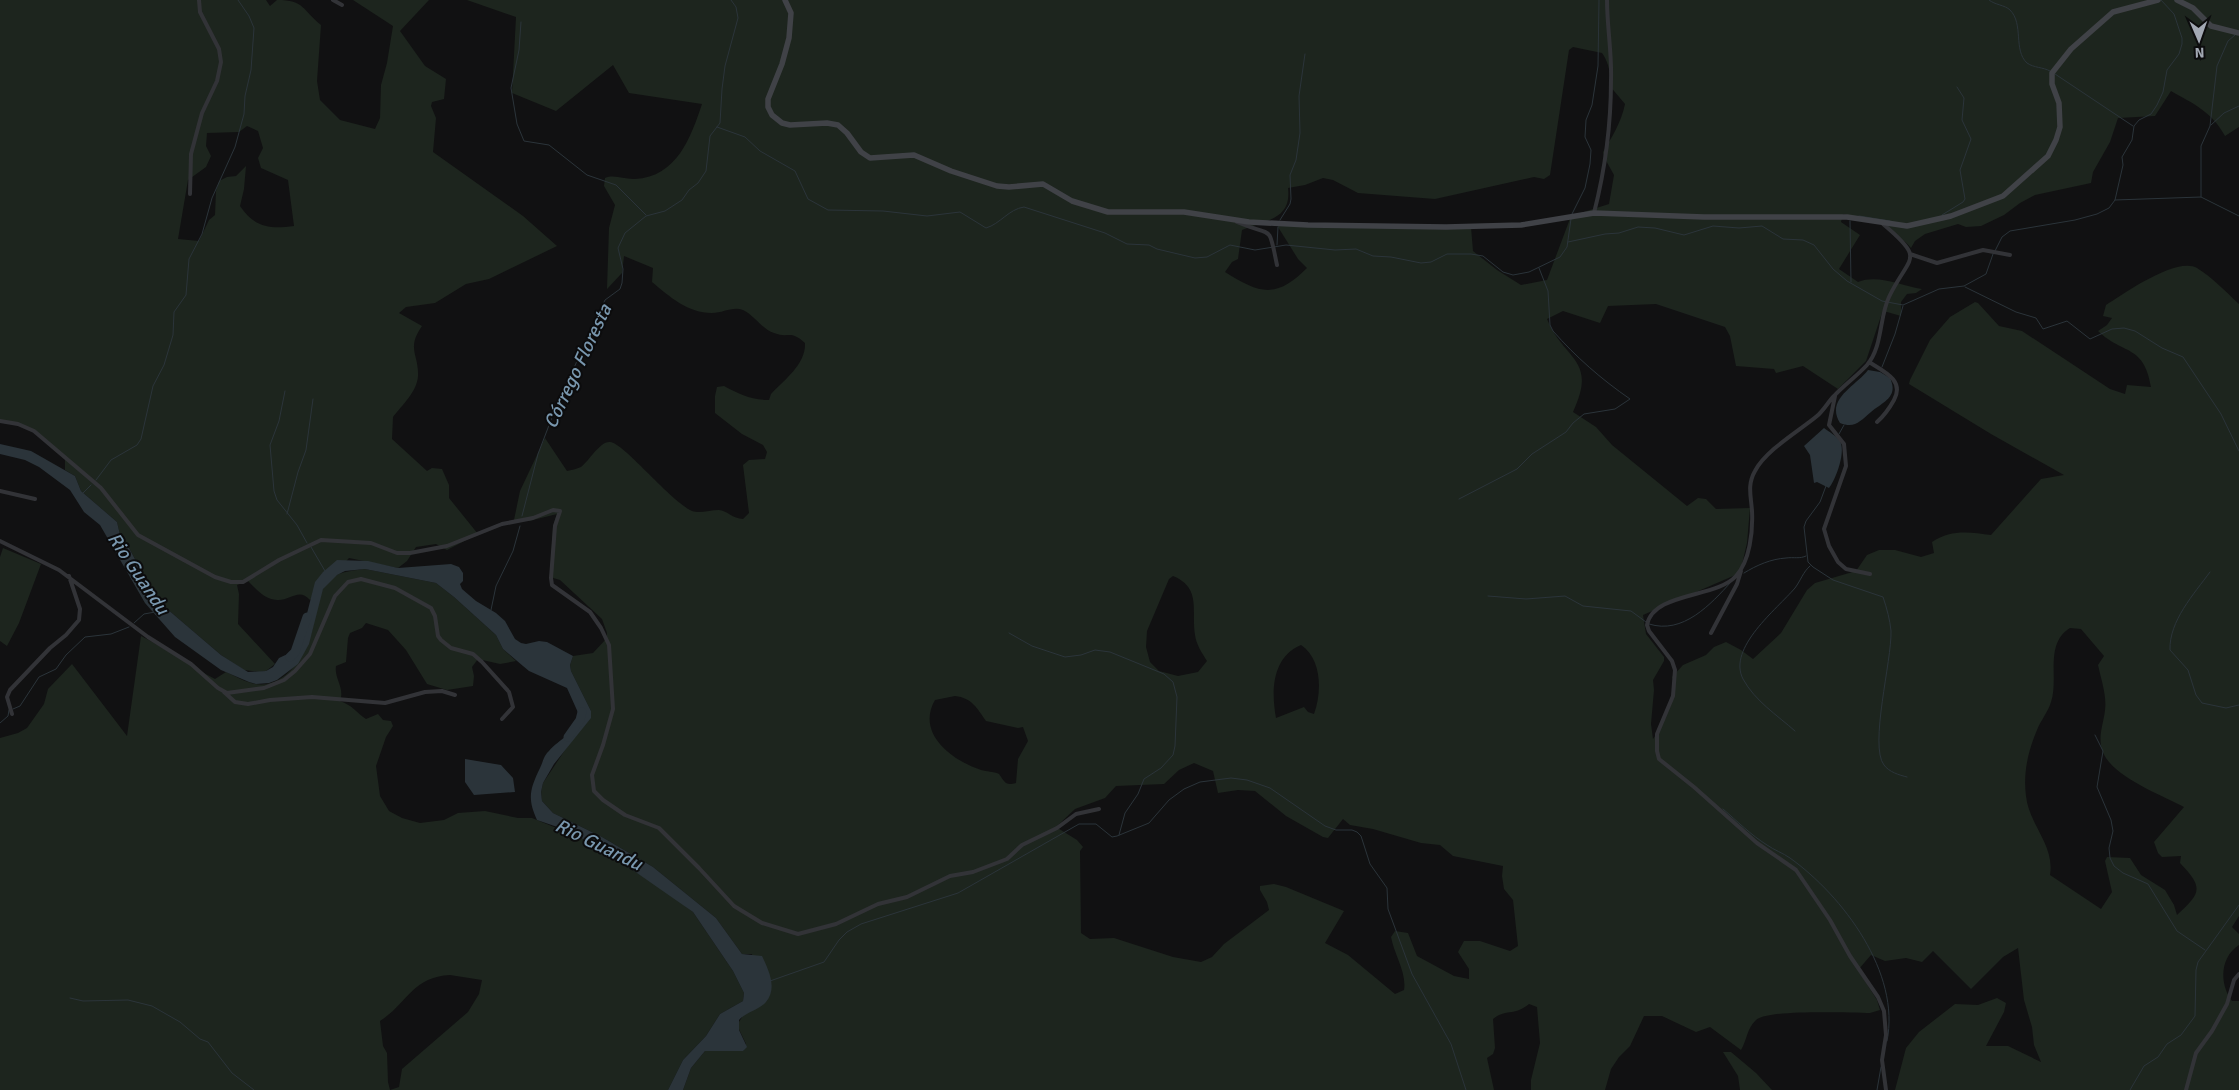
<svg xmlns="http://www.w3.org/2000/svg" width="2239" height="1090" font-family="Signika,sans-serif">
<rect width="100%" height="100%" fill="#111112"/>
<!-- green -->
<path fill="#1d251e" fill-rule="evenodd" d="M0,0H266L270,6L277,0C305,0 302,10 321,25L317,81L320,100L340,120L375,129L380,118L381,85L387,63L393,26L353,0H429L400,31L425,66L446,79L444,99L432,102L431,106L436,118L433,152L523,216L557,246L489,279L466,284L435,303L406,307L399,313L422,326C406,349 419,354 418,376C417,392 402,405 393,417L392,439L427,471L432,468L442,469L449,485V498L478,534L447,550L436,544L416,547L407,561L398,568L349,558L310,600C299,587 290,601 277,600C265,600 256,589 248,581L237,585L239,594L238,624L275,664L266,671L259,672L244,670L221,655L166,608L155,595L129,548L121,539L117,522L81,491L75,476L65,470V457L28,427L0,420ZM247,126L258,131L263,148L258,158L261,168L288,180L294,226C270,229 255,228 240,206L244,189L246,166L236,176L227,177L219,181L216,191L215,215L209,220L199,241L178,239L188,180L206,167L211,156L206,146L207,133L239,132Z
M467,0H2239V127L2225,136C2212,112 2194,104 2171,91L2155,116L2118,118L2110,142L2093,172L2091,183L2035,195L2020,203L2004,215L1981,226L1966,227L1958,224L1925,234L1915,241L1911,248C1903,237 1889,234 1882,222L1843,214L1841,222L1860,235L1839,269L1858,282C1878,274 1902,286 1922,289L1916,293L1907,294L1901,302V316L1887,312L1882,313L1866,361L1838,389L1803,366L1776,373L1774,369L1736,366L1730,336L1725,327L1656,304L1608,306L1600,323L1563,311L1547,319C1564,361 1598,358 1573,412L1596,427L1612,445L1687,506L1698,498L1706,499L1716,509L1750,508L1747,543L1740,573L1643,615L1646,634L1664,657V661L1653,680L1654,690L1651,724L1653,739C1662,727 1679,691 1672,677L1683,665L1706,655L1714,647L1726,642L1741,650L1753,659L1781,633L1807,590L1815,583L1856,571L1867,555L1879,550H1895L1921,557L1934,553L1932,542C1951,529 1970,532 1991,535L2041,479L2064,475L1991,434L1909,384L1910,380L1930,340L1950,317L1975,302L1978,303L1999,326L2022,331L2110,389L2125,394L2127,385L2151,387C2144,344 2123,355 2098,331L2107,325L2112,318L2103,316L2106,305C2123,294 2177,256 2197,268C2212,277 2226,292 2239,304V916L2232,927L2239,934V945C2220,957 2219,984 2232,1001H2239V1090H1895L1906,1048L1919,1032L1955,1004L1978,1005L1997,998L2006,1003L2004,1012L1986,1046H2008L2041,1062L2034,1045L2032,1027L2024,1000L2018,948L2003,957L1971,989L1933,951L1922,962L1906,958L1885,961L1871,955L1858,970L1877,1000L1880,1010L1870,1013C1851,1013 1768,1009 1756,1020C1747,1028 1747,1040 1741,1050L1710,1027L1696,1032L1662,1016H1644L1630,1046L1619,1057L1611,1069L1605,1090H1531V1080L1540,1043L1537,1007L1529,1004C1513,1017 1507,1008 1493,1019L1495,1048L1493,1054L1487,1058L1494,1090H683L691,1068L705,1051H743L746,1044L737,1025L744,1014L757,1007L752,954H742L716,918L653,867L602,837L553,813L542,801L541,792L543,783L591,711L571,671L570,665L573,656L593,653L607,638V633L602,619L560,580L550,577L553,526L557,514L529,521L514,520L520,491L545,438L567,471C571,470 577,469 581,467C589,461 600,441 610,442C624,443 669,500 692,511C700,514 710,510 719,510C726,510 733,519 743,519L749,513L743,465L749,460L765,459L767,452L763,445L742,434L715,413V396L717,387L724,386C739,394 751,400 769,400L771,394C785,379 806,364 805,343C790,329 789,339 774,333C762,329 754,315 743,310C733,306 723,313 712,313C688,313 670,297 652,282L653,268L624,256L622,273L607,289L609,228L615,205L604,186L605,178C615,174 625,180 635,179C677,177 691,137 702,104L629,93L613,65L556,111L512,93L516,17ZM1573,47L1602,53C1609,63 1611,74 1609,85L1625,104C1621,123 1612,137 1603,152L1604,157L1614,175L1609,204L1571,216L1547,280L1521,285L1497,270L1473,251L1471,227L1279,223L1278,227L1298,259L1307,268C1276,299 1260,294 1225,272L1232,262L1238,259L1242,230C1265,220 1292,220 1288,188L1305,185L1323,178L1333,180L1358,193L1435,199L1534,177L1544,179L1550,175L1569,50ZM1173,576C1202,588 1191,611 1195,635C1196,644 1202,653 1207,661L1198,672L1178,676L1159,671L1150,662L1146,647L1147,631L1169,579ZM2070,628L2081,629L2104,656L2098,665C2101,679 2107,696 2105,710C2104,721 2099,733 2101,745C2104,774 2160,794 2184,807L2154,842L2158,853L2162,857L2181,856L2180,863C2204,888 2201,893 2177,915L2174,905L2165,890L2141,875L2130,858L2107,857L2105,861L2112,892L2101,909L2050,875C2055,845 2029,825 2026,796C2023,773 2028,751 2037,730C2041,720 2048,712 2051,702C2059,679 2044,644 2070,628ZM1301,645C1322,659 1322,692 1314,714L1308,712L1304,707L1276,718C1271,691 1272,657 1301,645ZM955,696C972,698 977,708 986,721L1018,728L1023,727L1028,741L1018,759L1016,783C1005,786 1005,782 999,774C993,771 987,772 981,770C951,760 916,733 935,700ZM1194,763L1213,771L1218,793L1238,790L1255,791L1286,816L1323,837L1328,838L1343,819L1350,825L1373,829L1421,843L1440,845L1453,856L1503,866L1502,876L1504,889L1513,900L1518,946L1510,951L1480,941H1464L1458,952L1469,969V979L1454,976L1417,956L1408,933L1395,931L1391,937C1394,954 1407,973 1404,990L1395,994L1348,955L1325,943L1344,911L1286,887L1274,884L1260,886V890L1267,902L1269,910L1224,944L1212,957L1201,962L1173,957L1114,938L1090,939L1081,933L1080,851L1083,847L1077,840L1056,827L1075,809L1105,798L1116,786L1164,784L1179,770Z
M3,548L41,564L19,623L7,646L0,641V557Z
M365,569L436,583L454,597L496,635L503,649L516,661L500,664L478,659L472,667L474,676L473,686L447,690L427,684L406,650L388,630L366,623L362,628L350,633L348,638L346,662L336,666C334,679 345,687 340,701C352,705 357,713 366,719L378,714L383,720L391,721L393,726L386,737L376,766L380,796L389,811L402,818L420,823L444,820L458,813L485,811L518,818H532L581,838L659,886L693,912L733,971L744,993L743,1001L720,1014L706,1036L683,1060L668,1090H0V738L18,733L27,728L44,704L48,689L72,664L127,736L141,636C167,649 190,666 215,679L226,672C235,676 245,682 255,684C285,689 306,655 312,631C316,616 316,596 327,583C337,571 351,571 365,569ZM450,975L482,980L479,994L468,1012L402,1069L399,1087L390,1090L388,1082L387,1053L383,1046L380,1021C408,1003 412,977 450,975Z
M1723,1052H1731L1756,1073L1772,1090H1740L1738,1076Z"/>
<!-- water -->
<path fill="#2b343a" d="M1868,370L1880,372L1890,378C1899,397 1883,402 1871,412C1860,421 1855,429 1840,423C1825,399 1856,386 1868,370Z
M1824,428C1829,432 1837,436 1840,441C1846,452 1836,479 1829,488L1817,482L1814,483L1810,455L1804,446Z
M0,444L31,451L75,476L81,491L117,522L121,539L129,548L155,596L166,608L221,655L248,672L266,671L273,667L279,658L294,651L300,641L315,582L323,572L337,560L368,561L398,568L451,564L459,567L463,573V581L460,584L462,589L476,601L496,613L505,621L515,639L521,643L526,644L539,641L547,642L573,656L570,665L571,671L591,711V718L554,764L543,783L541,792L542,801L553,813L602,837L653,867L716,918L742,954L762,956C768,969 778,988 766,1002C759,1010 746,1012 739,1020V1030L747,1047L743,1051H705L691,1068L683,1090H668L683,1060L706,1036L720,1014L743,1001L744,993L733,971L693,912L614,857L569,831L537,820C527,798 530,789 540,768C543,762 544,755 549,751C559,739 576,733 580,717L567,688L529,671L523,666L503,649L496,635L454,597L436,583L365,569L345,571L337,575L323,589L309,644L298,664L277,680L269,683L256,684L249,682L221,670L175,637L145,603L100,525L84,512L70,490L39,467L25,460L0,454Z
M465,759L501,765L513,778L515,792L474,795L465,782Z"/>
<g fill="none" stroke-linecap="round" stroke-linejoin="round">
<!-- stream -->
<path stroke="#2b343a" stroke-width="1" d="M1989,0C1995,5 2005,5 2010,10C2024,24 2013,50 2027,63C2034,68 2043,67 2050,71
M521,22L519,50L511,88L517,124L524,141L549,145L587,175L616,185L646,215
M2055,74L2133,126
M2211,125L2224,113L2239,106
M717,127L745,137L760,151L795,171L808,199L828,210L883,211L927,216L960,212L986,228C1000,224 1009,209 1024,207L1105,233L1127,244L1149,245L1157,249L1195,258L1207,257L1230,245L1255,250L1286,245L1335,250L1356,249L1373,256L1391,257L1421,263L1431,262L1447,254H1471L1483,256L1503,272L1513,275L1529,272L1560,257L1567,247L1571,219
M2201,197V146L2210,126L2217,66L2228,41L2235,35
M2115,200L2201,197L2239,216
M1572,214L1585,188L1590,164L1591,150L1585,137L1586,120L1592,105L1598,66L1599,0
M1942,215L1963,202L1965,199L1960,170L1971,139L1962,120L1964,98L1957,87
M1859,216L1890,221
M1280,220L1290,204L1291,199L1290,175L1296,160L1300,133L1299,96L1305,54
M1850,221L1851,282
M1568,242L1605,234L1619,233L1638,227L1655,228L1684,235L1713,226L1739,228L1762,226L1783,239L1803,240L1814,245L1833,269L1847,281L1882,301L1903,305L1939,289L1964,286L1986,274L1993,254
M1277,245L1278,227
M1995,251L2002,237L2010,231L2075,220L2097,214L2109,208L2115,200L2123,165L2122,157L2132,140L2134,126L2139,120L2151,114L2157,105L2163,92L2167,70L2179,54L2182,44V38L2174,14L2161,0
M1965,287L2016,312L2036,318L2043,329L2067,321L2090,339L2112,329L2124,328L2135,331L2162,348L2183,357L2221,414L2239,451
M1882,367L1895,334L1903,306
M285,391L279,421L270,445L274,491L277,500L297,525L307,543
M1839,434L1844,425
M96,480L111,460L137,445L141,439L153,386L164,365L173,335L174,312L186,295L189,259L202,234L212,198L235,147L244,114L245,96L251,70L254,28L249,16L238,0
M1826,486L1820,502L1806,521L1804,527L1808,562L1813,567L1833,580L1883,597C1887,609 1890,620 1891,631C1892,660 1869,746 1884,765C1889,772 1899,775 1907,777
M83,493L91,485
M1459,499L1517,469L1532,454L1566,432L1573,423L1584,414L1615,409L1630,399C1601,379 1576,357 1553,331L1550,325L1548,291L1539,268
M287,514L298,472L306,450L313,399
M522,516L538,454L556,407L605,300L620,289L622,283L623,269L618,248L625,233L646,216L665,211L682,200L689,190L698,183L706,171L710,136L720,123L722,89L725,66L738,18L736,7L731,0
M311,547L325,571
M2210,572C2194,594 2169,621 2170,650L2188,670L2196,695L2202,703L2226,708L2239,705
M1744,573C1757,565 1771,559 1786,558C1794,557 1800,559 1806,556
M1488,596L1526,599L1565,596L1583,606L1631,611L1646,622
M491,610L496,586L513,551L520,526
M134,623L144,614L155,612
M1649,624C1683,635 1711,604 1731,582
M1009,633L1032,646L1065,657L1081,655L1095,650L1110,652L1164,674L1173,682L1177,697L1175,746L1173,755L1161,768L1144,779L1138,794L1125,813L1119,835
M13,709L20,706L39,677L56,669L66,655L85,637L111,634L129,627
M0,723L8,716L9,710
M1795,731C1777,715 1755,701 1743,679C1727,648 1777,609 1795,588C1801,580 1803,572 1810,566
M2095,735L2103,751L2097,787L2111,820L2113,831L2109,848L2110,858L2114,866L2123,873L2148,884L2177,931L2205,950
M1723,809C1737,821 1751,835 1767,845C1774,850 1783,853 1790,858C1843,896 1901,973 1887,1041
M770,981L824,962L839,940L847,932L861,924L958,893L1079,824H1096L1112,837L1117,836L1149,823L1169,800L1184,789L1200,782L1231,778L1247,780L1270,788L1325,826L1336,830H1352L1357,832L1361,836L1370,864L1387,888L1388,909L1412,974L1451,1044L1466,1090
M70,998L83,1001L128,1000L152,1006L180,1022L200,1039L208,1042L232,1073L254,1090
M1877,1090L1881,1067
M2130,1090L2144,1066L2158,1057L2167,1044L2181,1035L2195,1016L2196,970L2198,962L2239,905"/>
<!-- river -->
<path stroke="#2b343a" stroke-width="9" d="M290,657L295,652L307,617
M568,737L580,720L582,712"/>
<!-- minor -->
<path stroke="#323337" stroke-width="4" d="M333,0L342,5
M190,194L191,154L202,113L217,81L221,62L219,49L200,12L199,0
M1594,213C1605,170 1611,125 1611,80C1612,53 1607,27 1607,0
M1237,222C1274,238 1268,222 1277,265
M1883,224C1927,261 1909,255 1889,297C1879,318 1883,346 1867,365C1857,376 1844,385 1834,396C1828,402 1824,410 1817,416C1799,431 1766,450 1755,471C1747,485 1751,496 1752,511C1753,531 1750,561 1736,576C1717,598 1653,592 1647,625L1649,631L1672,661L1675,670L1673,696L1657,734V751L1659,759L1694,787L1757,843L1796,870L1830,920L1850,956L1878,997L1884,1011L1886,1035L1882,1060L1886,1090
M1910,254L1937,263L1983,250L2010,255
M1869,362C1883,371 1905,380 1894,400C1889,409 1885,415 1877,422
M1835,396L1829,425L1844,444L1846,466L1824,529L1829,546L1838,562L1846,569L1870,574
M0,421L18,424L34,431L101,488L138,535L215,577L231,582H243L279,560L321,540L371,543L397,553H410L447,546L502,524L533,518L553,510L560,511L555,526L551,578L552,585L590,612L601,628L609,645L613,709L603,745L592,775L594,791L603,800L625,815L659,828L699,868L734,906L762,923L798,934L836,924L878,904L907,897L950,876L973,872L1007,859L1022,845L1057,828L1076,814L1099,809
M0,491L35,499
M0,541L59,570L148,637L191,664L218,688L227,693L264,688L284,680L295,671L310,654L335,596L348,582L361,579L395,588L431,608L435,616L438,636L441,640L451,648L473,654L482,662L509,692L513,707L502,719
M1711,633L1737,584L1741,571
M224,692L235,702L248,704L270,700L312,697L385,703L425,692L442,691L455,695
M12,714L7,697L10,690L50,648L66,635L79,620L80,609L69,576
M2186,1090L2196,1053L2212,1031L2227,1004L2234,980L2239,974"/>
<!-- secondary -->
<path stroke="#404247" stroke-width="5.5" d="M785,0L791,13L789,38L782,64L768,99V107L772,115L782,123L790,125L827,123L838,125L847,133L861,152L870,158L914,155L951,171L997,186L1009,187L1043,184L1072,201L1108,212H1184L1249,222L1308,225L1446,227L1521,225L1594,213L1704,217H1847L1907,226L1951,216L2003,196L2048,156L2056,140L2060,127L2059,103L2052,84V73L2071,49L2113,12L2158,0
M2177,0L2193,8L2211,26L2239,33"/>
</g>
<g text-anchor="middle" stroke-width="4" stroke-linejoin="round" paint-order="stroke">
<!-- water labels -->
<g font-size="19" font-style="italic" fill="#7997ae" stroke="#0c0c0d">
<text transform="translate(577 366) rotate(-65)" y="7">Córrego Floresta</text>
<text transform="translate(139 573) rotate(56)" y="7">Rio Guandu</text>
<text transform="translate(599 844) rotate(26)" y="7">Rio Guandu</text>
</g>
</g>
<!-- north arrow -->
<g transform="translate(2199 40) rotate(178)" stroke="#0c0c0d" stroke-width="4" paint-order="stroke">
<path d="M0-4L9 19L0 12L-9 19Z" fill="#a2a8b3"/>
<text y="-8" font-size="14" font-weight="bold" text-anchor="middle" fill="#a2a8b3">N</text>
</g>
</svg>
